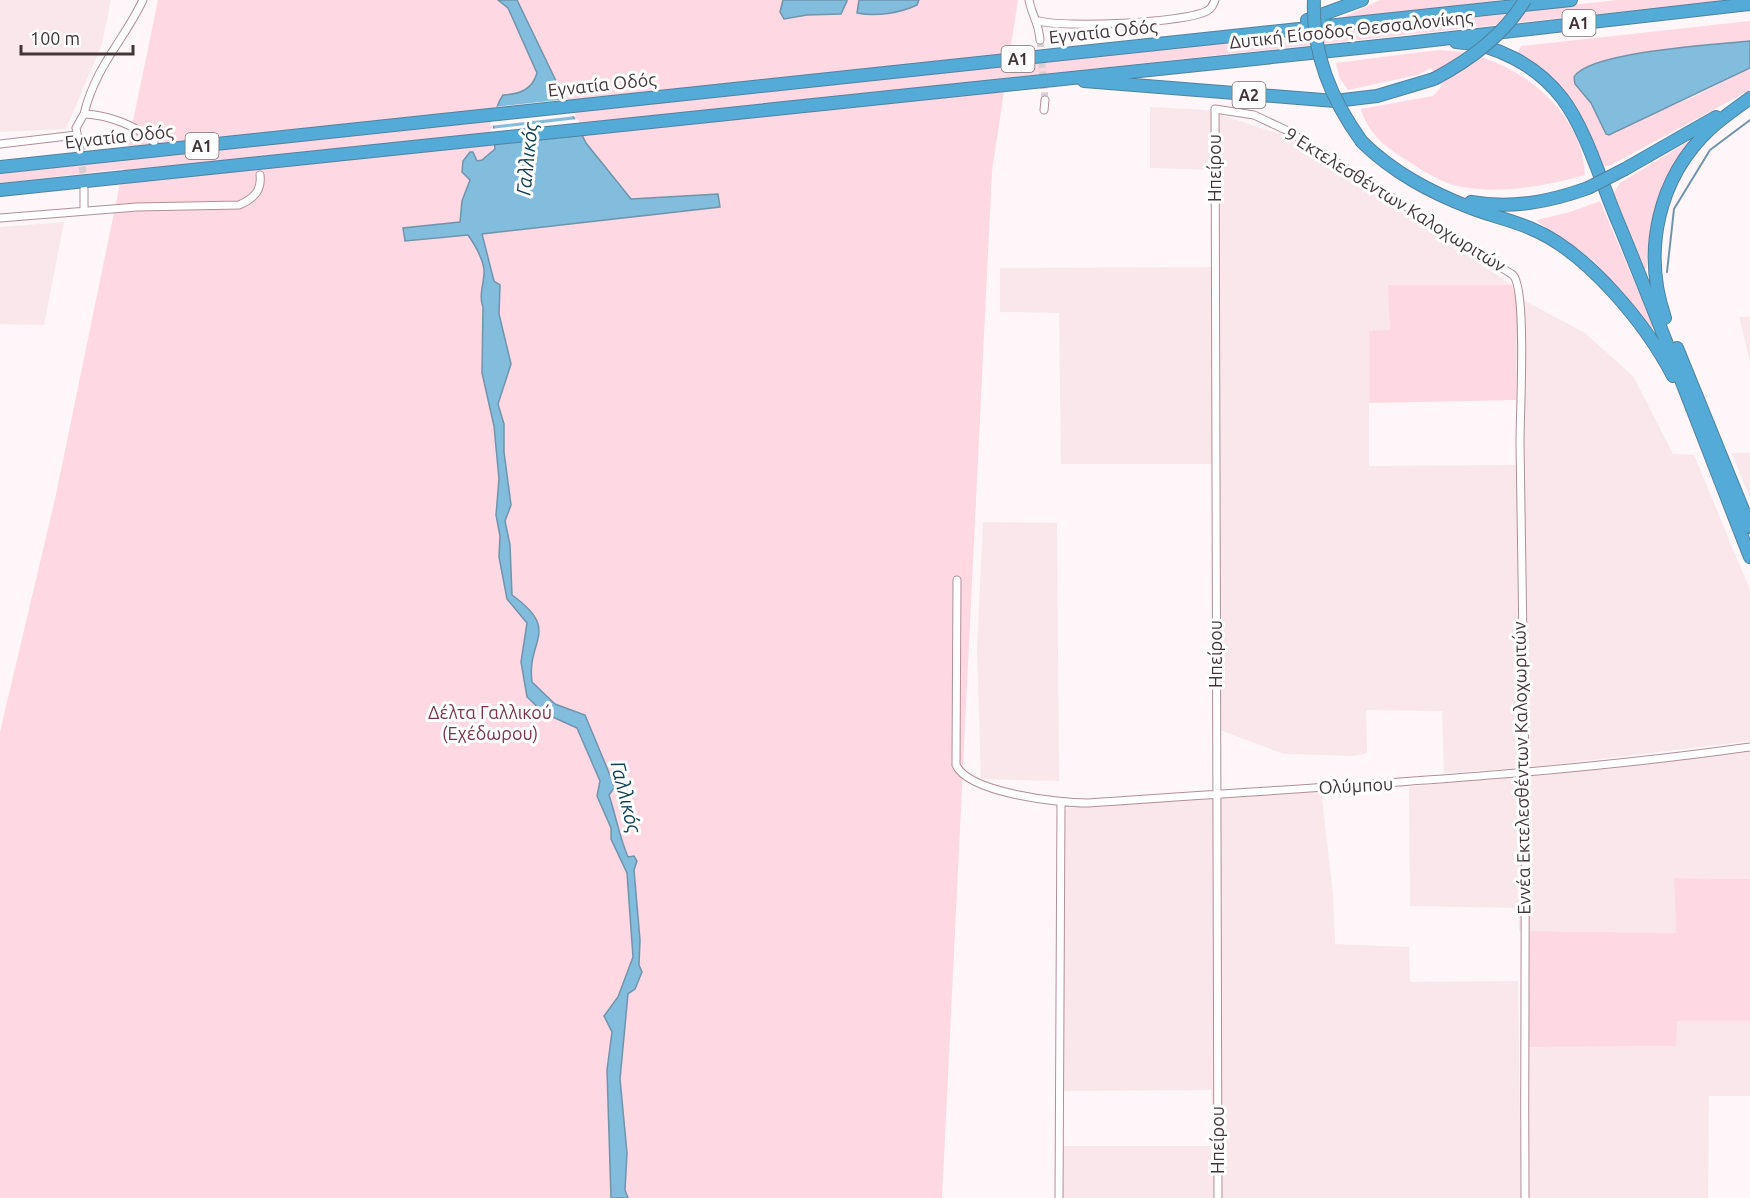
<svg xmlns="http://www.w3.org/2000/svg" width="1750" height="1198" font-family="Ubuntu,sans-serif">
<rect width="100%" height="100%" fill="#fef6f8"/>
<!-- built -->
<path fill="#f9e7eb" d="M0,0H111L102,44L66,129L0,132Z
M1150,107L1206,110L1286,136L1512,285H1389L1390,331H1369V466L1516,465V300L1525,301L1585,333L1633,376L1673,454L1694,455L1750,590V741L1534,767L1444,773L1442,711L1366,710L1367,753L1353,756L1284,754L1212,727V464H1061L1059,313L1000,312V268L1211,267V170L1150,168Z
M64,222L44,325L0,324V227Z
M1739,317H1750V362Z
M1732,453H1750V498Z
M983,522L1057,523L1059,781L981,779L977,649Z
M1750,750V879L1674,878L1676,933L1519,931L1518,908L1410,906L1409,787Z
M1321,790L1333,895L1335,944L1409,947L1410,982L1518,981L1521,1198H1062V1146H1213L1211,1090L1063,1091L1062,815L1067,808Z
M1676,1021H1750V1096H1709L1708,1198H1528L1526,1047L1676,1046Z"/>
<!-- green -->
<path fill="#fed8e2" d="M158,0H1018L1008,65L1618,0H1726L1006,78L992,171L942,1198H0V732L55,499L123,169L0,183V174L125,160Z
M1380,0H1500L1333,22Z
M1750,21V41L1621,56L1575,84L1591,103L1606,134L1693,97L1750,68V90L1609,166H1602L1576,111L1517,54L1521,46Z
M1438,50C1497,51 1560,90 1580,147C1583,156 1584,166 1585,175C1546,186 1504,194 1463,187C1442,184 1422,170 1405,159C1386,148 1367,132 1361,109L1433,96L1442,86L1431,68L1417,75L1348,90L1340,79L1336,63Z
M1689,141L1691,143C1662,186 1649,216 1647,268L1644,271L1612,196L1620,183Z
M1600,201L1653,326L1651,329L1594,261L1538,222L1537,220L1570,212Z
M1388,285H1512L1516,300V400L1369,403V331L1390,330Z
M1674,878L1750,879V1021H1677L1676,1046L1526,1047V931L1676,933Z"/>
<!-- water -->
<path fill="#83bdde" stroke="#7094ac" stroke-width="1.5" d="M498,0H517L586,143L631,199L718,194L720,207L482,234L494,281L500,285L499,314L511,364L498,404L504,424V452L511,505L505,521L510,545L512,595C562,631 526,640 532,682L555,704L585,715L612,780L614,788L609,795C616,816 619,836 628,857L634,856L637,861L634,870L640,940L639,965L642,972L635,989L628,994L620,1079L627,1153L625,1190L628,1198H611L607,1070L612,1032L604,1016L618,997L633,957L627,873L611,839V828L597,796L600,781L577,728L544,713L527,697L521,662L527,623L507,599L499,557L500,536L496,515L499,479L494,426L482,373L483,307C478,295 485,282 484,269C482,256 475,245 468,235L405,241L403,228L460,222L462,201L470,180L462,172L463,161L470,152H473L477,161L482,160L495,149C493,130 492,111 503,95C520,94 532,90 537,73L508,8Z
M783,0H847V1L841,14L807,15L784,19L780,12Z
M859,0H919L917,5C900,13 876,17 857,13Z
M1750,41V68L1609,135L1606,134L1591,103L1575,84L1574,77C1588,52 1718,44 1750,41Z"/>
<!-- pier -->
<path fill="#fef6f8" d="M568,99L576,116L490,126L494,107Z
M578,119L585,135L492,145L490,129Z"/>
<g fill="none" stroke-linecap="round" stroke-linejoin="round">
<!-- stream -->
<path stroke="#7094ac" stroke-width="2" d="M1667,272L1674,209L1710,150L1750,120"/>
<!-- minor-tunnel -->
<path stroke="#d9cfd2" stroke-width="7" stroke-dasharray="7 3.5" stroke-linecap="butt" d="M1040,40L1045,100
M81,156L84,184"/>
<!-- minor casing -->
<g stroke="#b28f98" stroke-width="9">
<path id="minor" d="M1029,0C1032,16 1039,23 1040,40
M1039,21C1065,28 1183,23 1207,11C1212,8 1213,5 1215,0
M1044,110L1045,100
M84,114C96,65 123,42 143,0
M0,144L76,135
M80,149L76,128L84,114C108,115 136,125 154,142
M84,210V189
M0,218L137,207L239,205C253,199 262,191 260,175
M957,580L956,765C969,793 1058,803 1088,803C1309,787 1530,778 1750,747
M1059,1198L1061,803
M1218,1198L1215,109L1254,115L1288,131L1513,275C1527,289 1520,413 1520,440C1521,552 1524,664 1525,775C1526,916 1524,1057 1525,1198"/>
</g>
<!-- motorway casing -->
<g stroke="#4f82a0" stroke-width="14">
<path id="motorway" d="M1307,20L1362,0
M1456,42C1497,44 1537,66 1562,98C1586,129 1602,185 1618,222C1664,333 1706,445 1750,557
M1084,81L1335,101L1377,96L1434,79
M1362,142C1394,173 1430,192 1471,208C1491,216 1512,220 1532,229C1587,252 1646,324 1673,376
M0,167L1571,0
M1625,169L1716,117
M0,190L1407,43L1750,4
M1471,202C1512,209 1549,202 1588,188
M1665,318C1642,251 1658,178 1710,129C1722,118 1737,108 1750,98
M1677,348L1750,527"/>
</g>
<!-- minor -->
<use href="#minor" stroke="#fff" stroke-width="7"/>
<!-- motorway -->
<use href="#motorway" stroke="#55abd7" stroke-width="12"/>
<!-- motorway-bridge casing -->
<g stroke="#4f82a0" stroke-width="14" stroke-linecap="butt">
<path id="motorway-bridge" d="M1314,0C1312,54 1331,99 1362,142
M1434,79C1470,60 1504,35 1525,0
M1588,188L1625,169"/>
</g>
<!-- motorway-bridge -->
<use href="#motorway-bridge" stroke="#55abd7" stroke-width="12"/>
</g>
<g text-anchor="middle" stroke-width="6" stroke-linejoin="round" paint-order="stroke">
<!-- shield labels -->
<g fill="#fff" stroke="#7c7274" stroke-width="1.5">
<rect x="1562.5" y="10" width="33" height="26" rx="4.5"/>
<rect x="1001.5" y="46" width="33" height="26" rx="4.5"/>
<rect x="1232.5" y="82" width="33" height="26" rx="4.5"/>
<rect x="185.5" y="133" width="33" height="26" rx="4.5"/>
</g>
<g font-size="16" font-weight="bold" fill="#443539">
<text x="1579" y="29">Α1</text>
<text x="1018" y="65">Α1</text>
<text x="1249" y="101">Α2</text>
<text x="202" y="152">Α1</text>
</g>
<!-- street labels -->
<g font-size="18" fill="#443539" stroke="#fff">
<text transform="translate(1351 30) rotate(-6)" y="6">Δυτική Είσοδος Θεσσαλονίκης</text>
<text transform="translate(1103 32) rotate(-6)" y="6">Εγνατία Οδός</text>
<text transform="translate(602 85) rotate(-6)" y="6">Εγνατία Οδός</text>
<text transform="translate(119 137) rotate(-6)" y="6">Εγνατία Οδός</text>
<text transform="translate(1215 168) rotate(-90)" y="6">Ηπείρου</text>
<text transform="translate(1395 200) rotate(32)" y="6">9 Εκτελεσθέντων Καλοχωριτών</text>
<text transform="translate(1216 654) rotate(-90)" y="6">Ηπείρου</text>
<text transform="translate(1522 768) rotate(-91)" y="6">Εννέα Εκτελεσθέντων Καλοχωριτών</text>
<text transform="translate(1356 786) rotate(-3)" y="6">Ολύμπου</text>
<text transform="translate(1218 1140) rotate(-90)" y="6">Ηπείρου</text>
</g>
<!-- park labels -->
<g font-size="18" fill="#7e344d" stroke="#fff">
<text x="490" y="719">Δέλτα Γαλλικού<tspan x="490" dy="21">(Εχέδωρου)</tspan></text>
</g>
<!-- water labels -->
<g font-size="20" font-style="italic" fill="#0f4056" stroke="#fff">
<text transform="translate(527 159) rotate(-84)" y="7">Γαλλικός</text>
<text transform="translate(626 797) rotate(76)" y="7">Γαλλικός</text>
</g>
</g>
<!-- scale -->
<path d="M21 45v9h112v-9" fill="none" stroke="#443539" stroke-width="3"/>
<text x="30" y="45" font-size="18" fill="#443539" stroke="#ffffff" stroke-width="4.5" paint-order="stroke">100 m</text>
</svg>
